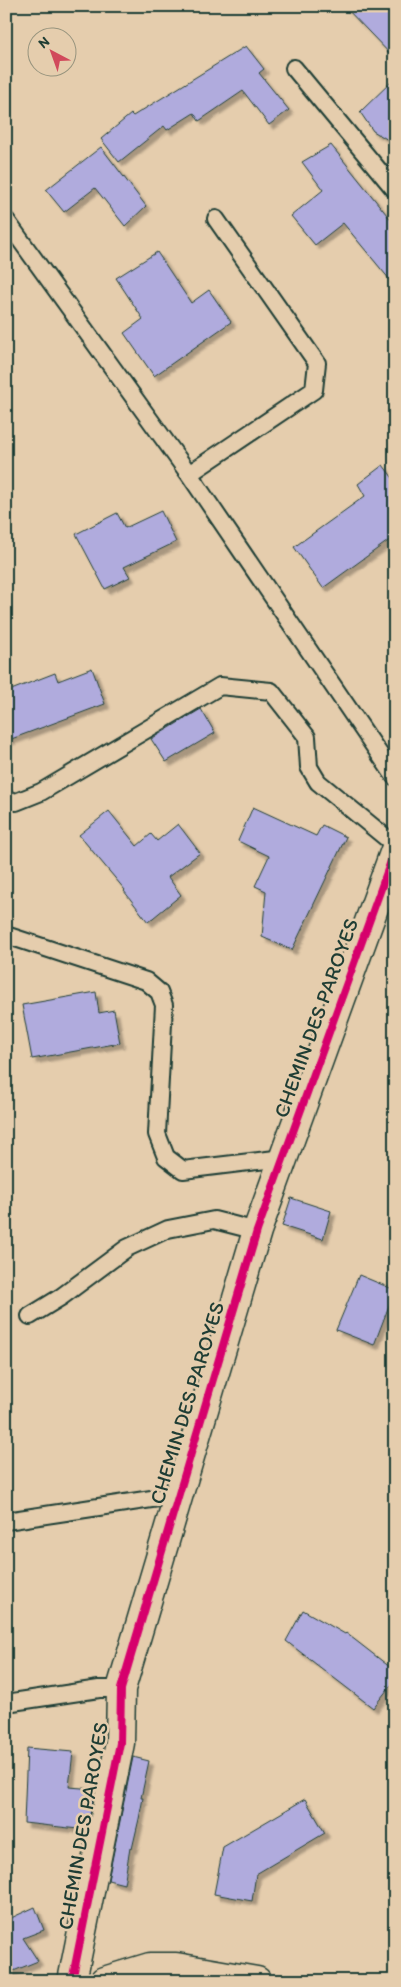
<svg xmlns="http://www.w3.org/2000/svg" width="401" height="1987" font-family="Itim,sans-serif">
<defs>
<filter id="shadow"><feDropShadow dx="4.5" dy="4.5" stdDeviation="1" flood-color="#0004"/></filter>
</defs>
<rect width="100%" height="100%" fill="#e5cdad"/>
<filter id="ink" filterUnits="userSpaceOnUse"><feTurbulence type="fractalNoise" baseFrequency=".02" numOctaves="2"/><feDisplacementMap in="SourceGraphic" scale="10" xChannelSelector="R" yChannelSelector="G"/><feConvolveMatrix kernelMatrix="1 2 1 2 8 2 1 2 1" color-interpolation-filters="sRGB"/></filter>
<g filter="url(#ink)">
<!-- building -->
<path fill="#b0abdd" stroke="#1f3d34" filter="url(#shadow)" d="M344,6H395V59Z
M246,46L264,69L259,73L289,110L269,125L243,91L199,121L194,113L167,130L164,126L119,162L101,139L131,114L133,116Z
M395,78V144L373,131L360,112Z
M331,145L395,225V286L343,223L315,245L291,216L323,190L302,162Z
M101,147L146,206L125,226L95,188L64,212L46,190Z
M157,252L191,303L209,290L231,322L154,376L124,333L143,319L116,278Z
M383,465L395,481V536L323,588L294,547L365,496L358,484Z
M161,511L176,542L124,567L130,577L105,589L76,534L117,513L125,528Z
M92,668L105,704L6,741V692L55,673L58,681Z
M201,709L215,733L166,762L151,739Z
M253,807L316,836L322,825L346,837L292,950L262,937L266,891L255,886L269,856L238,841Z
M109,811L137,846L151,834L157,841L178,824L200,853L168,877L181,895L148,922L124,891L125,890L79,835Z
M96,992L99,1013L114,1010L120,1043L32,1059L22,1005Z
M291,1198L331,1211L323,1239L282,1226Z
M359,1275L395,1290L374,1345L336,1330Z
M303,1610L345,1634L346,1633L395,1671V1680L373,1708L286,1641Z
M27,1748L73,1752L69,1787L95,1789L87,1830L24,1823Z
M133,1757L149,1761L141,1798H143L139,1819L132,1849L130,1848L124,1884L108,1880Z
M305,1799L325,1833L256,1874L252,1901L214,1894L223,1847Z
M35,1907L44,1930L23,1938L38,1961L6,1974V1911L11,1918Z"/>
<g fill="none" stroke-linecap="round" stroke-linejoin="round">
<!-- service casing -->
<g stroke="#1f3d34" stroke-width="20">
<path id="service" d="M294,68L395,190
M6,220L189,474L395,777
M189,474L314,390L317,363L216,219
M6,799L16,802L41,792L220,686L271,691L307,737L309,767L318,782L395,845
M6,935L146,981L159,992L164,1005L157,1134L166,1157L183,1170L283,1158
M30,1316L61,1297L127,1248L168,1229L214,1220L257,1231
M6,1521L178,1495
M6,1703L99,1689H121"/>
</g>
<!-- minor casing -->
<g stroke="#1f3d34" stroke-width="31">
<path id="minor" d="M72,1981L120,1743L121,1689L257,1231L395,850
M104,1981L150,1967H176L257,1981"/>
</g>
<!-- service -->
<use href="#service" stroke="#e5cdad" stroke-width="16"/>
<!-- minor -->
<use href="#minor" stroke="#e5cdad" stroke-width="28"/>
<!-- cycleway casing -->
<g stroke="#e5cdad" stroke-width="11">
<path id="cycleway" d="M72,1981L120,1743L121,1689L257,1231L395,850"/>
</g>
<!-- cycleway -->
<use href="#cycleway" stroke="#d6006c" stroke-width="8"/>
</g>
</g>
<g text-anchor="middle" stroke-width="5" stroke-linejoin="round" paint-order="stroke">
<!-- street labels -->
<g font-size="21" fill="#1f3d34" stroke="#e5cdad">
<text transform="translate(316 1018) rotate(-70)" y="7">CHEMIN DES PAROYES</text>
<text transform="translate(187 1403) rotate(-73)" y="7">CHEMIN DES PAROYES</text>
<text transform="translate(83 1826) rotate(-80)" y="7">CHEMIN DES PAROYES</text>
</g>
</g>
<!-- margin -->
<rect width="401" height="1987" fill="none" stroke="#e5cdad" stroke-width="25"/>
<rect x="12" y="12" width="376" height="1962" fill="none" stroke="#1f3d34" stroke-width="2" filter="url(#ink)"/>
<!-- north arrow -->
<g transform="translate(52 52) rotate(319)"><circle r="24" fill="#e5cdad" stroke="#96937d"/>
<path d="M0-4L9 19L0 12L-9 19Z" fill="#d1495b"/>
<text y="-8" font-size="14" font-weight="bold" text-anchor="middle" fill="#1f3d34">N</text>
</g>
</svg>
